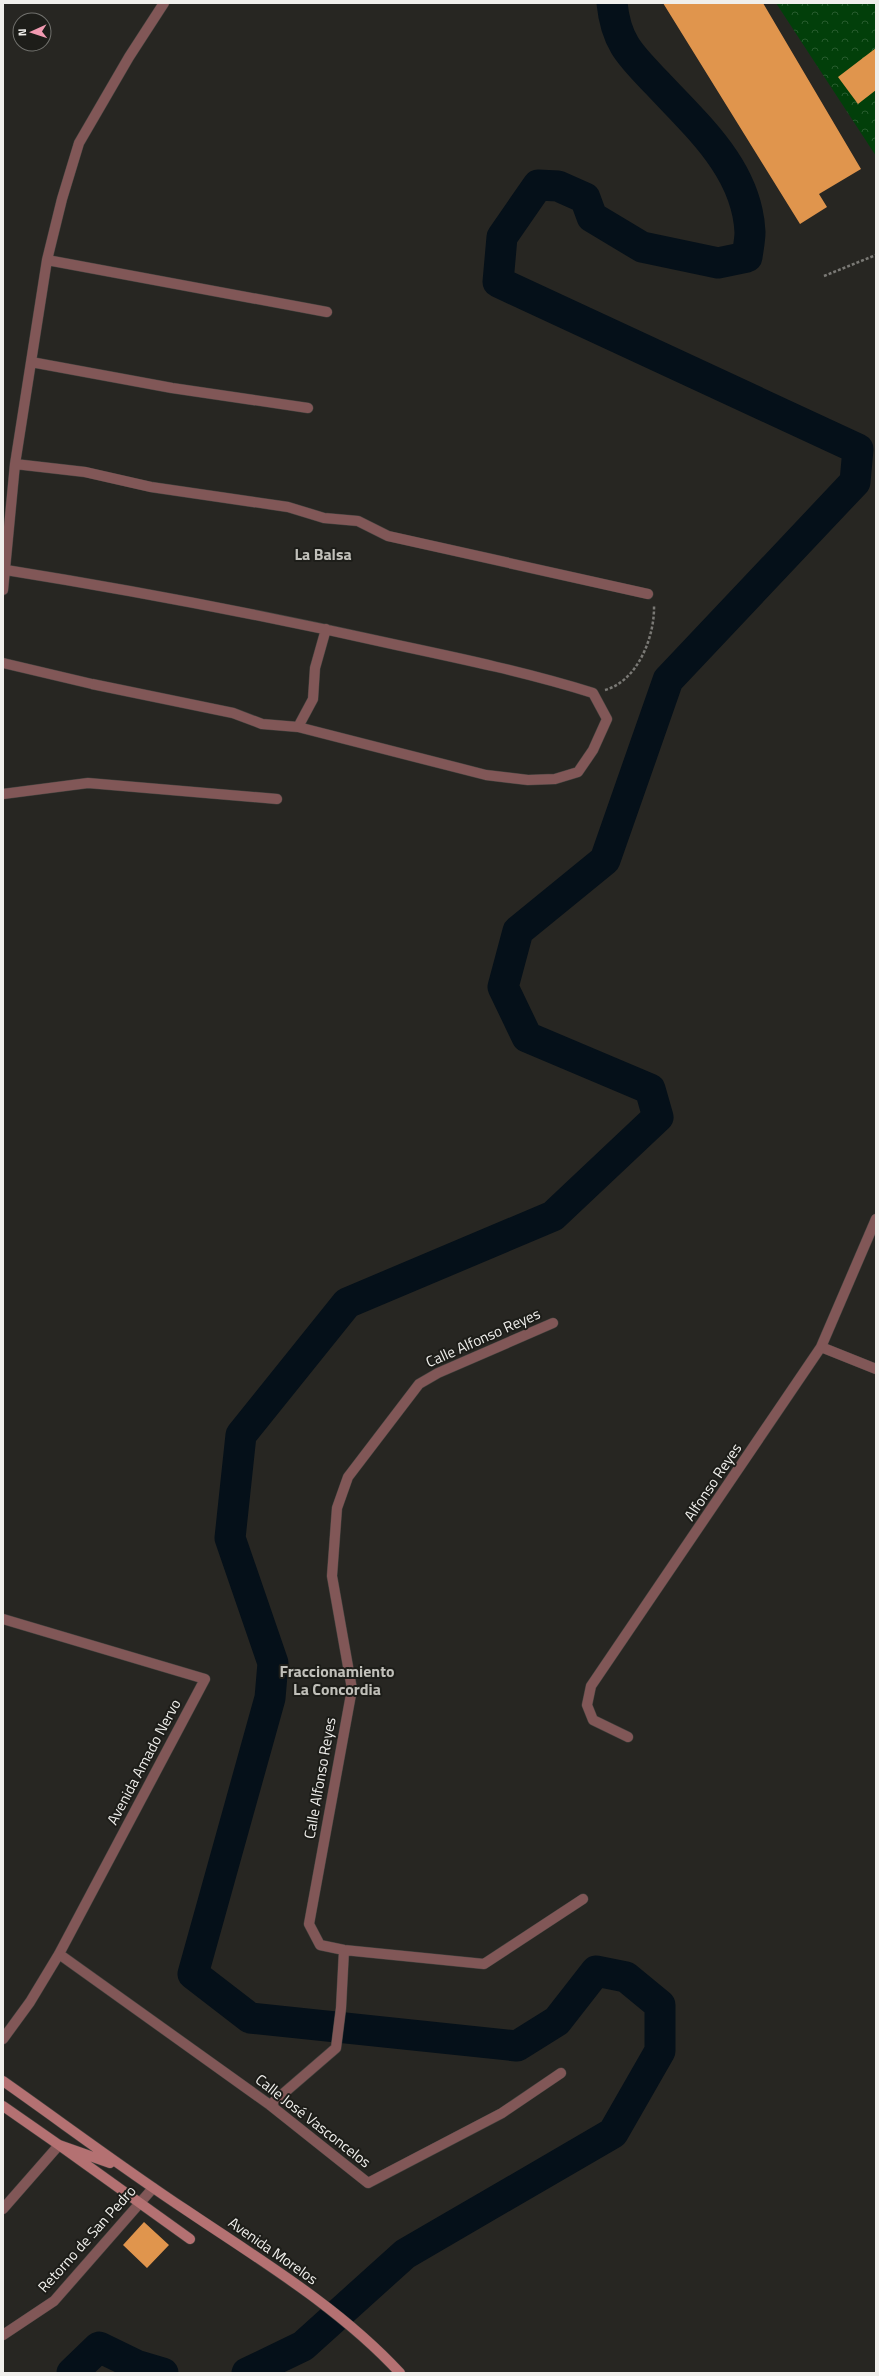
<svg xmlns="http://www.w3.org/2000/svg" width="879" height="2376" font-family="'Titillium Web',sans-serif">
<defs>
<pattern id="forest-crowns" width="20" height="18" patternUnits="userSpaceOnUse"><rect width="20" height="18" fill="#023f0a"/><path d="M2 6a3 3 0 1 1 6 0M12 15a3 3 0 1 1 6 0" fill="none" stroke="#275b2e"/></pattern>
</defs>
<rect width="100%" height="100%" fill="#272622"/>
<!-- forest -->
<path fill="url(#forest-crowns)" d="M776,3H876V156Z"/>
<g fill="none" stroke-linecap="round" stroke-linejoin="round">
<!-- river -->
<path stroke="#051019" stroke-width="31" d="M72,2373L99,2347L136,2365L163,2373
M247,2373L303,2346L405,2254L613,2133L660,2051V2005L626,1977L596,1971L557,2021L517,2046L250,2018L193,1974L270,1698L273,1663L230,1538L241,1435L347,1303L553,1216L658,1117L650,1089L527,1037L503,987L518,931L605,860L668,680L855,482L858,449L498,282L502,237L538,185L558,186L585,198L592,217L642,247L718,263L747,257C748,249 750,240 750,232C747,169 697,126 657,83C631,56 616,43 612,3"/>
</g>
<!-- building -->
<path fill="#e0954d" d="M663,3H763L861,169L819,194L827,207L800,224Z
M876,48V90L858,104L838,77Z
M144,2222L169,2245L147,2268L123,2245Z"/>
<g fill="none" stroke-linecap="round" stroke-linejoin="round">
<!-- street casing -->
<g stroke="#43423e" stroke-width="11">
<path id="street" d="M47,260L327,312
M31,362L172,388L308,408
M15,464L85,472L151,487L288,507L324,518L358,521L388,536L648,594
M3,590L15,464L47,260L62,199L79,143L129,57L164,3
M3,663L92,684L233,713L262,724L298,727L486,775L528,780L555,779L578,772L593,750L607,719L593,693C529,673 463,659 397,645C267,616 137,591 6,570
M298,727L313,699L315,668L326,629
M3,794L88,783L277,799
M553,1323L438,1373L419,1384L348,1477L337,1508L332,1576L352,1689L309,1924L320,1945L344,1950L484,1964L583,1899
M821,1347L876,1369
M3,1619L205,1679L59,1954L30,2002L3,2039
M628,1737L593,1720L587,1705L591,1686L821,1347L876,1219
M59,1954L270,2105L368,2183L502,2113L561,2073
M270,2105L336,2048L341,2008L344,1950
M3,2209L59,2145
M3,2335L54,2301L153,2188"/>
</g>
<!-- secondary casing -->
<g stroke="#43423e" stroke-width="11">
<path id="secondary" d="M3,2081C64,2124 124,2169 186,2210C260,2260 339,2307 400,2373
M3,2106L59,2145L110,2163
M59,2145L190,2239"/>
</g>
<!-- path -->
<path stroke="#7a7975" stroke-width="2.5" stroke-dasharray="3 2" stroke-linecap="butt" d="M824,276L876,255
M605,690C638,681 655,636 654,605"/>
<!-- street -->
<use href="#street" stroke="#815757" stroke-width="10"/>
<!-- secondary -->
<use href="#secondary" stroke="#b47172" stroke-width="10"/>
</g>
<g text-anchor="middle" stroke-width="4" stroke-linejoin="round" paint-order="stroke">
<!-- street labels -->
<g font-size="15" fill="#f0efec" stroke="#1d1d19">
<text transform="translate(483 1338) rotate(-24)" y="5">Calle Alfonso Reyes</text>
<text transform="translate(713 1482) rotate(-56)" y="5">Alfonso Reyes</text>
<text transform="translate(144 1762) rotate(-62)" y="5">Avenida Amado Nervo</text>
<text transform="translate(320 1778) rotate(-80)" y="5">Calle Alfonso Reyes</text>
<text transform="translate(313 2121) rotate(38)" y="5">Calle José Vasconcelos</text>
<text transform="translate(87 2239) rotate(-48)" y="5">Retorno de San Pedro</text>
<text transform="translate(273 2251) rotate(35)" y="5">Avenida Morelos</text>
</g>
<!-- neighbourhood labels -->
<g font-size="16" font-weight="bold" fill="#c1c0ba" stroke="#1d1d19">
<text x="323" y="560">La Balsa</text>
<text x="337" y="1677">Fraccionamiento<tspan x="337" dy="18">La Concordia</tspan></text>
</g>
</g>
<!-- border -->
<rect width="879" height="2376" fill="none" stroke="#f0efec" stroke-width="8"/>
<!-- north arrow -->
<g transform="translate(32 32) rotate(267)"><circle r="19" fill="#1d1d19" stroke="#71716d"/>
<path d="M0-3L7 15L0 10L-7 15Z" fill="#f19ab1"/>
<text y="-6" font-size="11" font-weight="bold" text-anchor="middle" fill="#f0efec">N</text>
</g>
</svg>
